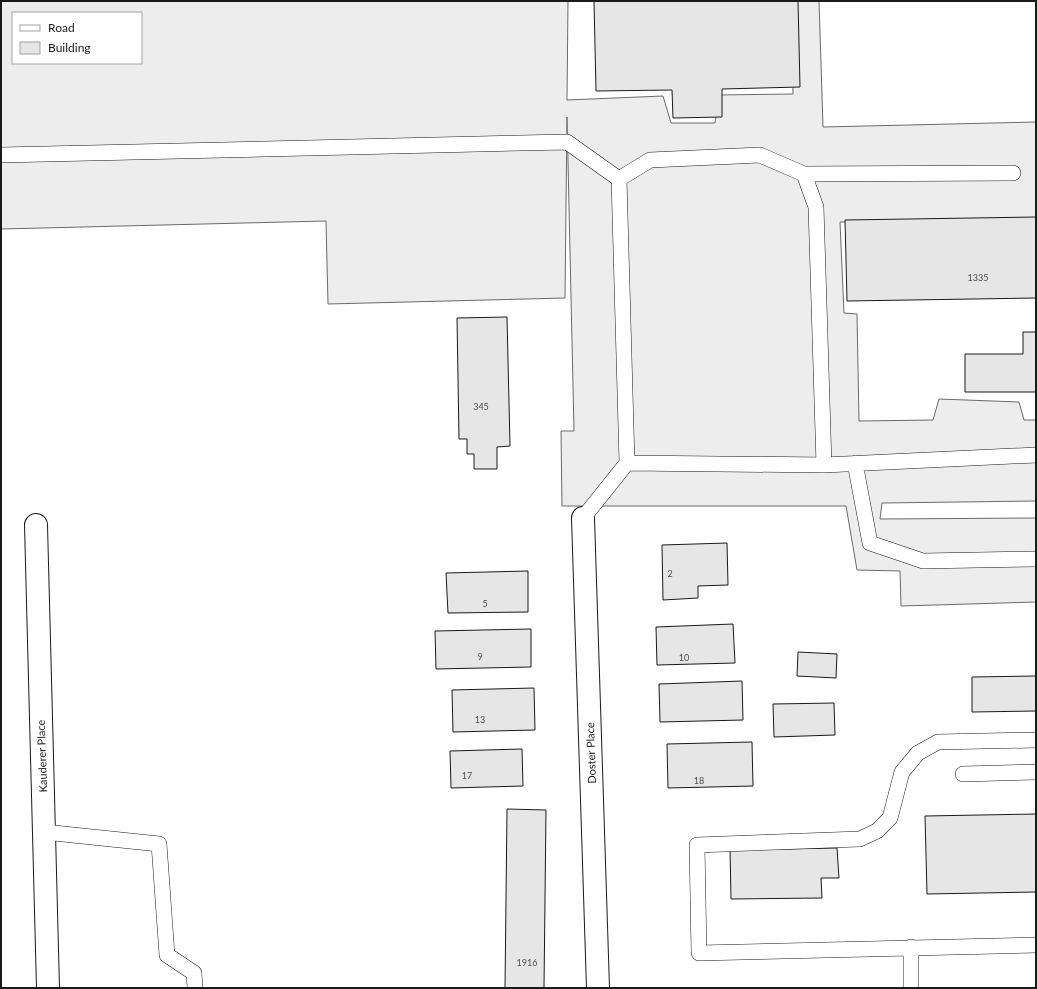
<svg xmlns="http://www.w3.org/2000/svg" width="1037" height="989" font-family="Lato,sans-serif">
<rect width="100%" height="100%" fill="#fff"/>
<!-- built -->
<path fill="#ededed" stroke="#6a6a6a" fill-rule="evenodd" d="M1,1H568L567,100L663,96L671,123H715L718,95L793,94L791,1H819L823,127L1036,122V223L840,222L844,313L857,314L859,421L933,420L939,399L1019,402L1024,420H1036V501L882,503L880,519L1036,518V602L901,606L900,571L857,570L846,506H562L561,431H574L567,117L565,298L328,304L326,221L1,229ZM13,13H141V63H13Z"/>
<!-- building -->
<path fill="#e6e6e6" stroke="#1a1a1a" d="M594,1H798L800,87L722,89V117L673,118L672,90L596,91Z
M1036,217V298L847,301L845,220Z
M507,317L510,446L497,447V469H474V454H467V439H459L457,318Z
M1023,332H1036V392H965V354H1023Z
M727,543L728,585L698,586V598L663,600L662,545Z
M528,571V612L448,613L446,573Z
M733,624L735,663L657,665L656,627Z
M531,629V667L436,669L435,631Z
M798,652L837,654L836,678L797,676Z
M1036,676V711L972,712V677Z
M742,681L743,720L660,722L659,684Z
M534,688L535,730L453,732L452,690Z
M834,703L835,735L774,737L773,704Z
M752,742L753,786L668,788L667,744Z
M522,749L523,786L451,788L450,751Z
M507,809L546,810L544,988H505Z
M1036,814V892L927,894L925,816Z
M837,848L839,878H821L822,898L731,899L730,850Z"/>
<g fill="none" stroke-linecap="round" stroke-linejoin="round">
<!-- lane casing -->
<g stroke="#1a1a1a" stroke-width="16">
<path id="lane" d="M1,155L567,142L619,179
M1013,173L804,174L760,155L650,160L619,179L627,463L824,465L1036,455
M804,174L816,207L824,465
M855,463L870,543L923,561L1036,559
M583,518L627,463
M1036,740L938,742L918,753L902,772L890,818L877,831L860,839L697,845L699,953L1036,945
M963,774L1036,772
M44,832L159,844L167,955L194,973L195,988
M911,947V988"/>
</g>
<!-- street casing -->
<g stroke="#1a1a1a" stroke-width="24">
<path id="street" d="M583,518L598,988
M36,525L48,988"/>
</g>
<!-- lane -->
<use href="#lane" stroke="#fff" stroke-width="15"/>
<!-- street -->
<use href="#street" stroke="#fff" stroke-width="22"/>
</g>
<g text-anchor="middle" stroke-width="3" stroke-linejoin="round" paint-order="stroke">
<!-- number labels -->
<g font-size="9" fill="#4d4d4d">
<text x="978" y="281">1335</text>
<text x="481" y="410">345</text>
<text x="670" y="577">2</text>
<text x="485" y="607">5</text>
<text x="480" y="660">9</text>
<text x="684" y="661">10</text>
<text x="480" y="723">13</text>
<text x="467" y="779">17</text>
<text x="699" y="784">18</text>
<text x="527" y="966">1916</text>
</g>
<!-- street labels -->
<g font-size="11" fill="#1a1a1a" stroke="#fff">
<text transform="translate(591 753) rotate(-92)" y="4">Doster Place</text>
<text transform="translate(42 756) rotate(-92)" y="4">Kauderer Place</text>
</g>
</g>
<!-- border -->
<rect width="1037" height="989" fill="none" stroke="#1a1a1a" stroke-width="4"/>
<!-- legend -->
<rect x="12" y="12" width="130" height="52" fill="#ffffff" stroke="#a3a3a3"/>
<rect x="20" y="25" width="20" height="6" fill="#ffffff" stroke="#a3a3a3"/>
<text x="48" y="32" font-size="12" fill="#1a1a1a">Road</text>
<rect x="20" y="42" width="20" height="12" fill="#e6e6e6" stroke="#a3a3a3"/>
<text x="48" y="52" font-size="12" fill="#1a1a1a">Building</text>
</svg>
